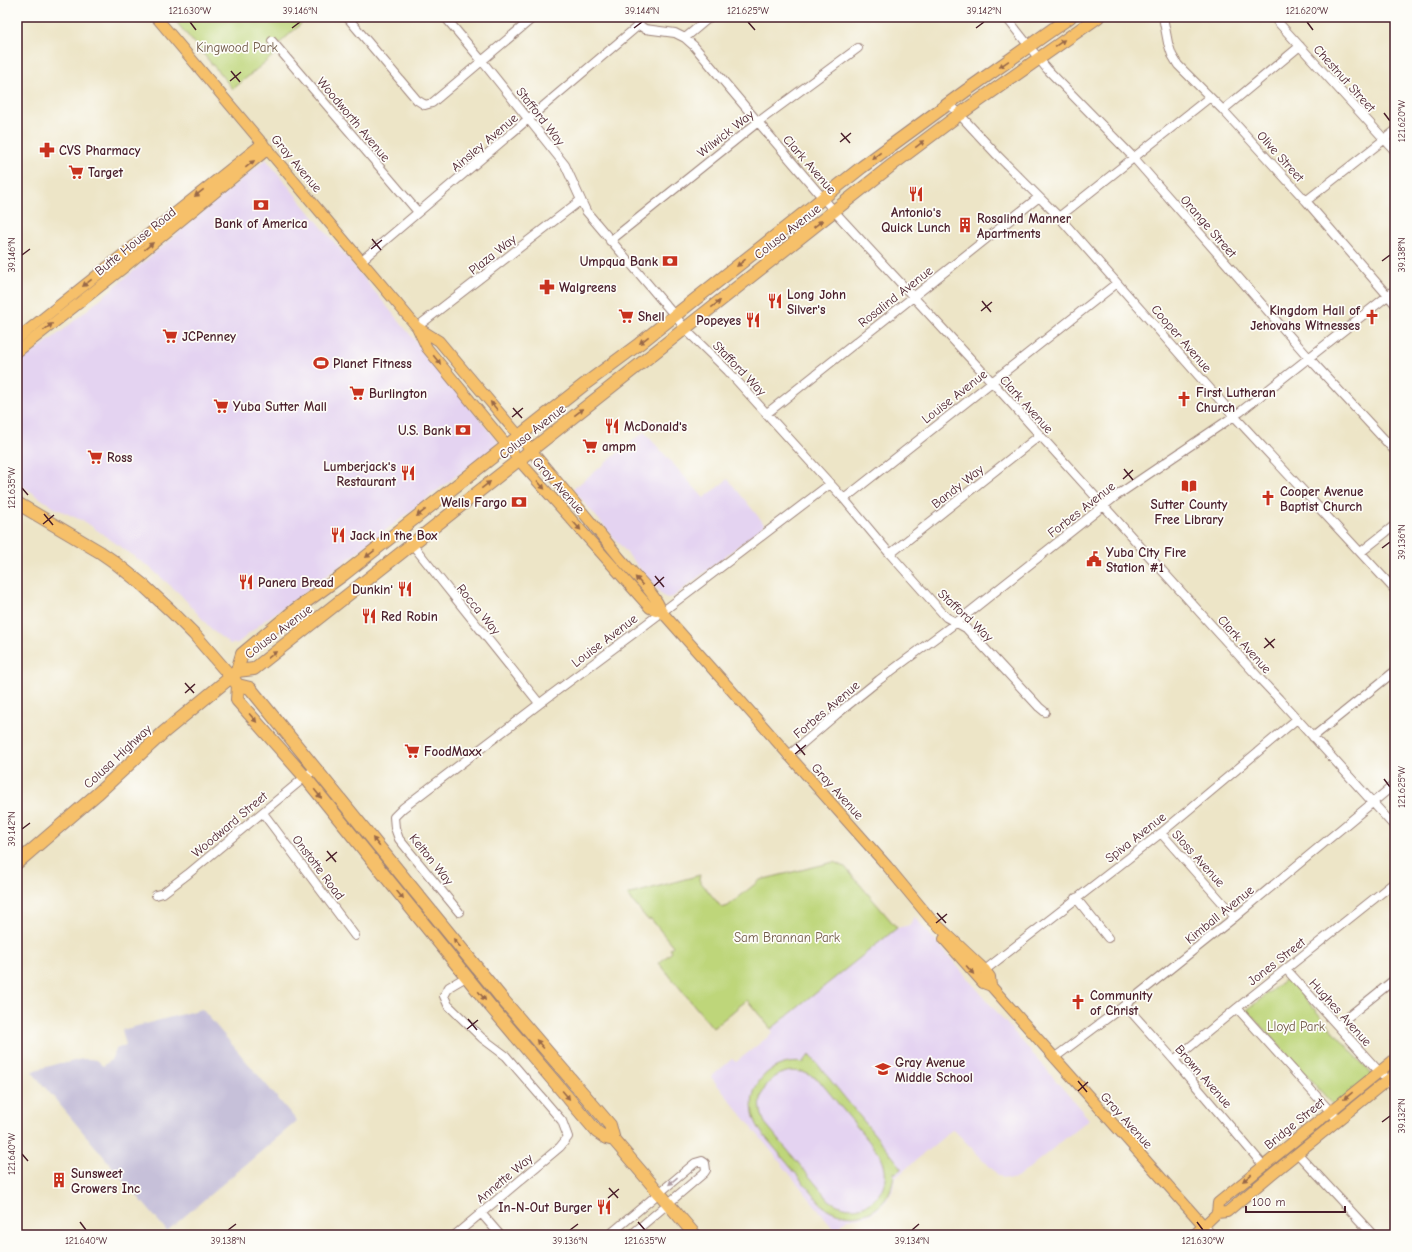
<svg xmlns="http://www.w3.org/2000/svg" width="1412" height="1252" font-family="'Comic Neue',sans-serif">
<rect width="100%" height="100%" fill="#fdfcf7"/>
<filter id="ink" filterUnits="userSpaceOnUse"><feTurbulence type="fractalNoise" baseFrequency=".025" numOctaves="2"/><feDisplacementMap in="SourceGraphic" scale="8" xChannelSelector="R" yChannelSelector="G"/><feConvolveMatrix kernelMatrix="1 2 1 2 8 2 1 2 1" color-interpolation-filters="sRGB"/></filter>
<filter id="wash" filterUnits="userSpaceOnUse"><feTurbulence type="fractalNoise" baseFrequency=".012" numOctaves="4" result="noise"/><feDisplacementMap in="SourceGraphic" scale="16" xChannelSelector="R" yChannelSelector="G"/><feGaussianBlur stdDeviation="0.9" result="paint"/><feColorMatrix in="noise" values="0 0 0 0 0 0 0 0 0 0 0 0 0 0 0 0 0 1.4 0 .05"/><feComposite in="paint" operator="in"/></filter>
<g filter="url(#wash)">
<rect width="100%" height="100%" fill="#ede5c7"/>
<!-- built -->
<path fill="#e4d3f1" d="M266,159L499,443L303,594L265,620L238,643L230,644L213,631L180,594L149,567L87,523L53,507L17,482V364L62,331Z
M644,432L704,498L728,479L765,525L673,597L667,598L663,596L573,489Z
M914,916L1089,1119L1017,1178L1011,1179L1003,1178L997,1174L953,1129L895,1178L893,1189L886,1201L877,1210L865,1217L848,1219L835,1230L711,1077L732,1059L736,1062L773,1033L771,1029L897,928L910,925Z"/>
<!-- industrial -->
<path fill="#c6c0d9" d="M202,1009L297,1121L167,1231L32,1072L35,1070L60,1063L62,1064L82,1059H90L96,1060L103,1066L111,1060L116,1049L126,1045L122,1030Z"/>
<!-- green -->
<path fill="#bed67a" stroke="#847a52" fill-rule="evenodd" d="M172,17H297L302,23L281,42L275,54L233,89Z
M834,862L845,867L897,928L771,1029L747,1000L713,1028L659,963L672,952L670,949L673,946L651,919L648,920L627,895L700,875L699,880L722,908L728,906L760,880Z
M1287,978L1375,1078L1337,1109L1247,1010Z
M810,1055L902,1168L896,1173L894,1172C893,1211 855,1228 823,1206L762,1133C737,1098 763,1057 805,1063L803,1061ZM792,1071L803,1072L818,1079L881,1156C898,1192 861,1223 829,1200L765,1123C753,1099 766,1074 792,1071Z"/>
</g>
<g filter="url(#ink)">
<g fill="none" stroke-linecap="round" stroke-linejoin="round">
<!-- minor casing -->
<g stroke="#9c8279" stroke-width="10">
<path id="minor" d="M347,17L417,100L425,105L432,103L534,17
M445,17L482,61L565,165L586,211L675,316L690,334L728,371L844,499L890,554L946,617L966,628L1039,707L1045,712
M632,17L639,25L645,29L675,33L685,38L694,46L758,122L834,211L992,382L1260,679L1279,699L1395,827
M1006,17L1047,69L1134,158L1309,358L1395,451
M1163,17L1168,43L1172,55L1178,65L1223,110L1306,201L1395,304
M1277,21L1395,151
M685,38L710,17
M272,41L418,212
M949,103L997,155L1059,217L1234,416L1395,590
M1223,110L1300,46
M1306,201L1395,131
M1059,217L1210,97
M610,241L758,122L858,48
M362,260L639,25
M417,327L581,200
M766,414L1039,197
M844,499L1117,283
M400,529L539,703
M1361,552L1395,525
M890,554L1039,436
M1313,737L1395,671
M788,756L837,714L879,680L957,622L1116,496L1240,412L1395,290
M263,813L355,936
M1161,833L1235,917
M156,895L163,893L188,874L316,768
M1076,898L1108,938
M459,912L399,839L395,828L394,817L403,808L547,698L645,625L830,484
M1286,969L1395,1089
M985,970L1161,833L1297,719
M1125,1005L1174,1060L1263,1165
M1237,1008L1338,1120
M1338,1025L1395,979
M1054,1058L1125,1005L1235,917L1395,784
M1174,1060L1237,1008L1395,882
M1298,1154L1373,1235
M481,1213L500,1235
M1204,1226L1212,1235
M455,1235L560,1147L568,1137L562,1121L506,1056L482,1038L448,1005L444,996L449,987L466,977
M609,1235L695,1163L702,1161L705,1163L706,1170L704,1173L631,1235"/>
</g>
<!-- major casing -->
<g stroke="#9c8279" stroke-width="12">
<path id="major" d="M156,17L417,327L427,348L523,465L650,608L662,612
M417,327L439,341C499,413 561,484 619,557C633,574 655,592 662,612L887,866L930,918L985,970L990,977L991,986
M17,339L263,143
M17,352L122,269L268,149
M944,939L983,983L991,986L1204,1226
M1217,1213L1218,1203L1395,1059
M1194,1235L1217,1213L1227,1212L1272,1174L1395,1074"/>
</g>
<!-- highway casing -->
<g stroke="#9c8279" stroke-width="14">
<path id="highway" d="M17,503L100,552L113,561L143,585L171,611L194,634L238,685L250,688L504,1001L610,1125L614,1140L695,1235
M237,671L254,669L892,165L960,114L1098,17
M237,671L242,654L296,609L343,575L585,384L639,344L862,167L967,90L1070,17
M238,685L237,700L305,777L491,1007L597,1132L606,1138L614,1140
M17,863L97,794L164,732L237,672"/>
</g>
<!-- minor -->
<use href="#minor" stroke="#fff" stroke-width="8"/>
<!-- major -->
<use href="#major" stroke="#f6c06b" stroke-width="10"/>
<!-- highway -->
<use href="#highway" stroke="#f6c06b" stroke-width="12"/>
</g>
<!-- one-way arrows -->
<defs><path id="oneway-solid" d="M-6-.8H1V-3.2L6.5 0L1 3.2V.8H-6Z"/></defs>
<g fill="#976748">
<use href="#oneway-solid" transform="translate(1060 43) rotate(-35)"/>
<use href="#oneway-solid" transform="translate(1004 64) rotate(145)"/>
<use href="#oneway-solid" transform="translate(920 144) rotate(-37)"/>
<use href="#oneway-solid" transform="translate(876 156) rotate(142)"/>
<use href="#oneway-solid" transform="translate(250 164) rotate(-39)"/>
<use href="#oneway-solid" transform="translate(199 193) rotate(142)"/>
<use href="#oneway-solid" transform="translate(818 224) rotate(-38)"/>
<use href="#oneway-solid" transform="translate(149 246) rotate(-39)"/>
<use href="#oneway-solid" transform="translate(741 263) rotate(141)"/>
<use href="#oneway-solid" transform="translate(87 283) rotate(142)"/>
<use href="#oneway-solid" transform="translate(716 304) rotate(-38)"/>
<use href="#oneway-solid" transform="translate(48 327) rotate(-38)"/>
<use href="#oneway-solid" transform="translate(644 340) rotate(142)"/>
<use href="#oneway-solid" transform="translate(437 360) rotate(51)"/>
<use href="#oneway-solid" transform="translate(494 406) rotate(-130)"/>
<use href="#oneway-solid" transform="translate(579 412) rotate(-38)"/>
<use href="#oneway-solid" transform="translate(486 485) rotate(-38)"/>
<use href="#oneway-solid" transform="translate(541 485) rotate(48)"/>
<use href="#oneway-solid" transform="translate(421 513) rotate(142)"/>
<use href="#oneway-solid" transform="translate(577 526) rotate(48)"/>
<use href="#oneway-solid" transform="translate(370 554) rotate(142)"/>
<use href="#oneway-solid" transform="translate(639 581) rotate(-132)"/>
<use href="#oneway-solid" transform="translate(272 655) rotate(-38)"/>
<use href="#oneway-solid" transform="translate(253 718) rotate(49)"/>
<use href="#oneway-solid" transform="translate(318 794) rotate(51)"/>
<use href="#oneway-solid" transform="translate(376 842) rotate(-129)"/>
<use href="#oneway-solid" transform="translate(400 895) rotate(51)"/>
<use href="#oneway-solid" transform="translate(457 943) rotate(-129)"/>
<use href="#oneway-solid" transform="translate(970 970) rotate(49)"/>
<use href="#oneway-solid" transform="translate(482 996) rotate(51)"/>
<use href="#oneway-solid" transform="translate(540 1044) rotate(-131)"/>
<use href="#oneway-solid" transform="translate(566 1095) rotate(50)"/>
<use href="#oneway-solid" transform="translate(1348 1096) rotate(141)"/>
<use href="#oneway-solid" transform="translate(1247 1178) rotate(141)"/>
</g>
<use fill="#ae9aa0" href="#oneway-solid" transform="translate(673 1181) rotate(140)"/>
</g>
<!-- ticks -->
<path fill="none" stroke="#4a1f2b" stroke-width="1.5" d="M190,22L196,30M748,22L755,30M1307,22L1313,30M292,28L300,22M634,28L642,22M976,28L984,22M231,71L240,82M230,81L241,72M1384,113L1390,121M841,133L850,143M840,142L851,133M372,239L381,250M371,249L382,240M22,255L30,249M1382,261L1390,255M982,301L991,312M981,311L992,302M513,408L522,418M512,417L523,408M1124,469L1133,480M1123,479L1133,470M22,488L28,495M44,514L53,525M43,524L54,515M1382,548L1390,542M655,576L664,587M654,586L664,577M1265,638L1274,648M1264,648L1275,639M185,683L194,693M185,693L195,684M796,744L805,755M795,754L806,745M1384,779L1390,787M22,829L30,823M327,851L336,862M326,861L337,852M937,913L946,923M936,923L947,914M468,1019L477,1030M467,1029L478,1020M1078,1081L1087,1092M1078,1091L1088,1082M1382,1122L1390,1116M22,1154L28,1161M609,1188L618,1198M608,1198L619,1189M80,1222L86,1230M638,1222L645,1230M1197,1222L1203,1230M228,1230L236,1224M570,1230L578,1224M912,1230L919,1224"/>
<!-- icons -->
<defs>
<g id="pharmacy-bare" transform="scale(1.2)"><path d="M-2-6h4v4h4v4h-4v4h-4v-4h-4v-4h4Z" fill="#c8321e" stroke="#fdfcf7" stroke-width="2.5" paint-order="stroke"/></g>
<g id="supermarket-bare" transform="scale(1.2)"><path d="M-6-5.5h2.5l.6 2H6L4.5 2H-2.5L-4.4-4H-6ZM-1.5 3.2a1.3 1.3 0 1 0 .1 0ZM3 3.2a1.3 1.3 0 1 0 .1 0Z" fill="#c8321e" stroke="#fdfcf7" stroke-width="2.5" paint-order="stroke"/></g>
<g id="restaurant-bare" transform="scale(1.2)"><path d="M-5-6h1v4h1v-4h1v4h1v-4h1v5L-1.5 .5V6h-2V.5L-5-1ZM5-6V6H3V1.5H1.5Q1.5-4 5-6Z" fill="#c8321e" stroke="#fdfcf7" stroke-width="2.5" paint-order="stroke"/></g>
<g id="bank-bare" transform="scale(1.2)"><path d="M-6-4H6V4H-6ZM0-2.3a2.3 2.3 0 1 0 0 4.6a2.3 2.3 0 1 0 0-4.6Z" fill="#c8321e" stroke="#fdfcf7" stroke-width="2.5" paint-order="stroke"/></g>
<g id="building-bare" transform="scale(1.2)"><path d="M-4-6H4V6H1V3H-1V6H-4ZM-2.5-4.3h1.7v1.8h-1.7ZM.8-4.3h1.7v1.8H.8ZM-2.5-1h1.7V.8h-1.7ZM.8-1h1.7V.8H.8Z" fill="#c8321e" stroke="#fdfcf7" stroke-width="2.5" paint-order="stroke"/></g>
<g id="church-bare" transform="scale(1.2)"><path d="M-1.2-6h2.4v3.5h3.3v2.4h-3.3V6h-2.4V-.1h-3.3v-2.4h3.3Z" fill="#c8321e" stroke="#fdfcf7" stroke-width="2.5" paint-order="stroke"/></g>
<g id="stadium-bare" transform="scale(1.2)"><path d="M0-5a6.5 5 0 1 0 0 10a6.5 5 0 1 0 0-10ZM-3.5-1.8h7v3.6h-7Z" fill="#c8321e" stroke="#fdfcf7" stroke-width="2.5" paint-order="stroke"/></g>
<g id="library-bare" transform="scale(1.2)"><path d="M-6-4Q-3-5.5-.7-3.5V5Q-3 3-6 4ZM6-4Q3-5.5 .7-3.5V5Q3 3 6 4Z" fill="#c8321e" stroke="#fdfcf7" stroke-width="2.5" paint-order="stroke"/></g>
<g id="civic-bare" transform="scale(1.2)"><path d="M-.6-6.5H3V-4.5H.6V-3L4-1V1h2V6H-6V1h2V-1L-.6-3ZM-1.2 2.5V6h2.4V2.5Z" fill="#c8321e" stroke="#fdfcf7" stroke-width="2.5" paint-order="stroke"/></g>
<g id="school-bare" transform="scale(1.2)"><path d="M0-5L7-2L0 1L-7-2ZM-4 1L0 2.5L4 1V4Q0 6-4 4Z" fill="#c8321e" stroke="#fdfcf7" stroke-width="2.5" paint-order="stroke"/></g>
</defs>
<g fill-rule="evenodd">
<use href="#pharmacy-bare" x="47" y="150"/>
<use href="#supermarket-bare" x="76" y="172"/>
<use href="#restaurant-bare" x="916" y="194"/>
<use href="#bank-bare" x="261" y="205"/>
<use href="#building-bare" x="965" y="225"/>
<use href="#bank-bare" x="670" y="261"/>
<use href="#pharmacy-bare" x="547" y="287"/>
<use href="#restaurant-bare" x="775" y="301"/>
<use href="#supermarket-bare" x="626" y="316"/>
<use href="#church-bare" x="1372" y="317"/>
<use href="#restaurant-bare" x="753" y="320"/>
<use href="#supermarket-bare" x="170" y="336"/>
<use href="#stadium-bare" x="321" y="363"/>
<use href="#supermarket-bare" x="357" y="393"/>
<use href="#church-bare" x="1184" y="399"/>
<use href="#supermarket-bare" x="221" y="406"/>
<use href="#restaurant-bare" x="612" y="426"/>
<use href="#bank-bare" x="463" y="430"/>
<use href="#supermarket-bare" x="590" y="446"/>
<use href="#supermarket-bare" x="95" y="457"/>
<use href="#restaurant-bare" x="408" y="473"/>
<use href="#library-bare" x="1189" y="486"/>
<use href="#church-bare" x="1268" y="498"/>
<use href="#bank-bare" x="519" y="502"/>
<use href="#restaurant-bare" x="338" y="535"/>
<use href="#civic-bare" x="1094" y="559"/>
<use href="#restaurant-bare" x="246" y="582"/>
<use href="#restaurant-bare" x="405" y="589"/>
<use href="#restaurant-bare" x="369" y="616"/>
<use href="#supermarket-bare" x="412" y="751"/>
<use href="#church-bare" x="1078" y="1002"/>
<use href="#school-bare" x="883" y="1069"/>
<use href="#building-bare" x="59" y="1180"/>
<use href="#restaurant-bare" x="604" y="1207"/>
</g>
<g text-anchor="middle" stroke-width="3.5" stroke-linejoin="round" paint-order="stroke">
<!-- park labels -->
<g font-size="13" fill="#6d5643" stroke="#fdfcf7">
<text x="237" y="52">Kingwood Park</text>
<text x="787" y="942">Sam Brannan Park</text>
<text x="1296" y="1031">Lloyd Park</text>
</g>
<!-- street labels -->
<g font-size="13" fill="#4a1f2b" stroke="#fdfcf7">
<text transform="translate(1345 78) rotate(48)" y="5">Chestnut Street</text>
<text transform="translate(541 116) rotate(52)" y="5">Stafford Way</text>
<text transform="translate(354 119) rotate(50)" y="5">Woodworth Avenue</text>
<text transform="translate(725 133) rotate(-38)" y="5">Wilwick Way</text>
<text transform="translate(484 142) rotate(-40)" y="5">Ainsley Avenue</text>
<text transform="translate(1281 156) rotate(48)" y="5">Olive Street</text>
<text transform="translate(297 163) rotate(50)" y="5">Gray Avenue</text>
<text transform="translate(810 164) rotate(49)" y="5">Clark Avenue</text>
<text transform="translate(1209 226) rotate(49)" y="5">Orange Street</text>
<text transform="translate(787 231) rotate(-38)" y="5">Colusa Avenue</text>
<text transform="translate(135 241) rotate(-39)" y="5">Butte House Road</text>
<text transform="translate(492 254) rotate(-38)" y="5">Plaza Way</text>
<text transform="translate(895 296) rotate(-38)" y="5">Rosalind Avenue</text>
<text transform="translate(1182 338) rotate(49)" y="5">Cooper Avenue</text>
<text transform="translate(740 368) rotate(46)" y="5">Stafford Way</text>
<text transform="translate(954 396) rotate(-38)" y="5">Louise Avenue</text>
<text transform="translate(1027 404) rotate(48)" y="5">Clark Avenue</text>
<text transform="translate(532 431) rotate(-38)" y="5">Colusa Avenue</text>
<text transform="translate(559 485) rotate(48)" y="5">Gray Avenue</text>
<text transform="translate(957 486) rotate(-38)" y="5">Bandy Way</text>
<text transform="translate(1081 509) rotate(-38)" y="5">Forbes Avenue</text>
<text transform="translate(479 609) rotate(51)" y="5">Rocca Way</text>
<text transform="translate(966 615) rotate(43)" y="5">Stafford Way</text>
<text transform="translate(278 631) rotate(-37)" y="5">Colusa Avenue</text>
<text transform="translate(604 640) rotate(-37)" y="5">Louise Avenue</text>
<text transform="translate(1245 644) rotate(48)" y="5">Clark Avenue</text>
<text transform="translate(826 709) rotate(-40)" y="5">Forbes Avenue</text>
<text transform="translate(117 756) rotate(-43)" y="5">Colusa Highway</text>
<text transform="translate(838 791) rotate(48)" y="5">Gray Avenue</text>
<text transform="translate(229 824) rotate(-40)" y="5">Woodward Street</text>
<text transform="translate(1135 837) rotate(-38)" y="5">Spiva Avenue</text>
<text transform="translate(1199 858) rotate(48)" y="5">Sloss Avenue</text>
<text transform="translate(432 859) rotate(51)" y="5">Kelton Way</text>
<text transform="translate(319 867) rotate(53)" y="5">Onstotte Road</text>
<text transform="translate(1219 914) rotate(-39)" y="5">Kimball Avenue</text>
<text transform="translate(1276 961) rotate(-38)" y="5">Jones Street</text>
<text transform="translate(1341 1012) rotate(48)" y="5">Hughes Avenue</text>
<text transform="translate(1204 1076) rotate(49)" y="5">Brown Avenue</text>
<text transform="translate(1127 1120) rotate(48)" y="5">Gray Avenue</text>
<text transform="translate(1294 1123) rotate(-39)" y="5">Bridge Street</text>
<text transform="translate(504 1178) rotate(-40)" y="5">Annette Way</text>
</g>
<!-- poi labels -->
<g font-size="13" font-weight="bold" fill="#4a1f2b" stroke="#fdfcf7" text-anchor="start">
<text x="59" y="155">CVS Pharmacy</text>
<text x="88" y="177">Target</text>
<text x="916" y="217" text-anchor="middle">Antonio's<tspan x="916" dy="15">Quick Lunch</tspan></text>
<text x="977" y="223">Rosalind Manner<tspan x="977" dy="15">Apartments</tspan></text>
<text x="261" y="228" text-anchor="middle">Bank of America</text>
<text x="658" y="266" text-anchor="end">Umpqua Bank</text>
<text x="559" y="292">Walgreens</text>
<text x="787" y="299">Long John<tspan x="787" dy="15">Silver's</tspan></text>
<text x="1360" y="315" text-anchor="end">Kingdom Hall of<tspan x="1360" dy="15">Jehovahs Witnesses</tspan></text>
<text x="638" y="321">Shell</text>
<text x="741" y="325" text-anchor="end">Popeyes</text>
<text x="182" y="341">JCPenney</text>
<text x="333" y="368">Planet Fitness</text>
<text x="1196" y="397">First Lutheran<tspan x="1196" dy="15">Church</tspan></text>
<text x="369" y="398">Burlington</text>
<text x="233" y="411">Yuba Sutter Mall</text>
<text x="624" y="431">McDonald's</text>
<text x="451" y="435" text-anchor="end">U.S. Bank</text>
<text x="602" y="451">ampm</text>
<text x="107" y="462">Ross</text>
<text x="396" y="471" text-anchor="end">Lumberjack's<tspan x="396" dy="15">Restaurant</tspan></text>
<text x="1280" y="496">Cooper Avenue<tspan x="1280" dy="15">Baptist Church</tspan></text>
<text x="507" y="507" text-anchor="end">Wells Fargo</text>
<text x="1189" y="509" text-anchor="middle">Sutter County<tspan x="1189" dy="15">Free Library</tspan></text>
<text x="350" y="540">Jack in the Box</text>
<text x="1106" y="557">Yuba City Fire<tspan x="1106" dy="15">Station #1</tspan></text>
<text x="258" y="587">Panera Bread</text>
<text x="393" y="594" text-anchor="end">Dunkin'</text>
<text x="381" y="621">Red Robin</text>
<text x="424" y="756">FoodMaxx</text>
<text x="1090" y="1000">Community<tspan x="1090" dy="15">of Christ</tspan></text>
<text x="895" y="1067">Gray Avenue<tspan x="895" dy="15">Middle School</tspan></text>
<text x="71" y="1178">Sunsweet<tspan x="71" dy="15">Growers Inc</tspan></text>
<text x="592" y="1212" text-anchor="end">In-N-Out Burger</text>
</g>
</g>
<!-- margin -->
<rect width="1412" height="1252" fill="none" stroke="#fdfcf7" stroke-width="44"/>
<!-- scale -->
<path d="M1246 1206v6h99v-6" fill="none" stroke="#4a1f2b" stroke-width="2"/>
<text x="1252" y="1206" font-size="12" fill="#4a1f2b" stroke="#fdfcf7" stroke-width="3" paint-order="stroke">100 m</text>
<rect x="22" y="22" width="1368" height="1208" fill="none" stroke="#4a1f2b" stroke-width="1.5"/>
<g font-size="10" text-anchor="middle" fill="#4a1f2b">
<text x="190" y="14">121.630°W</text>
<text x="300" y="14">39.146°N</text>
<text x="642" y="14">39.144°N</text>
<text x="748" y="14">121.625°W</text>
<text x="984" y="14">39.142°N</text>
<text x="1307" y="14">121.620°W</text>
<text transform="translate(1401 121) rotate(-90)" y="4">121.620°W</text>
<text transform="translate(1401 255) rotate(-90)" y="4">39.138°N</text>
<text transform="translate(11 255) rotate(-90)" y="4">39.146°N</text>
<text transform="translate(11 488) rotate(-90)" y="4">121.635°W</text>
<text transform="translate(1401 542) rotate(-90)" y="4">39.136°N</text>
<text transform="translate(1401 787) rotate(-90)" y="4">121.625°W</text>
<text transform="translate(11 829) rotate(-90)" y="4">39.142°N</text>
<text transform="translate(1401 1116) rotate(-90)" y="4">39.132°N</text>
<text transform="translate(11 1154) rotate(-90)" y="4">121.640°W</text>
<text x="86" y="1244">121.640°W</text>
<text x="228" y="1244">39.138°N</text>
<text x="570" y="1244">39.136°N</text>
<text x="645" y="1244">121.635°W</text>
<text x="912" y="1244">39.134°N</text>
<text x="1203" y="1244">121.630°W</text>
</g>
</svg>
